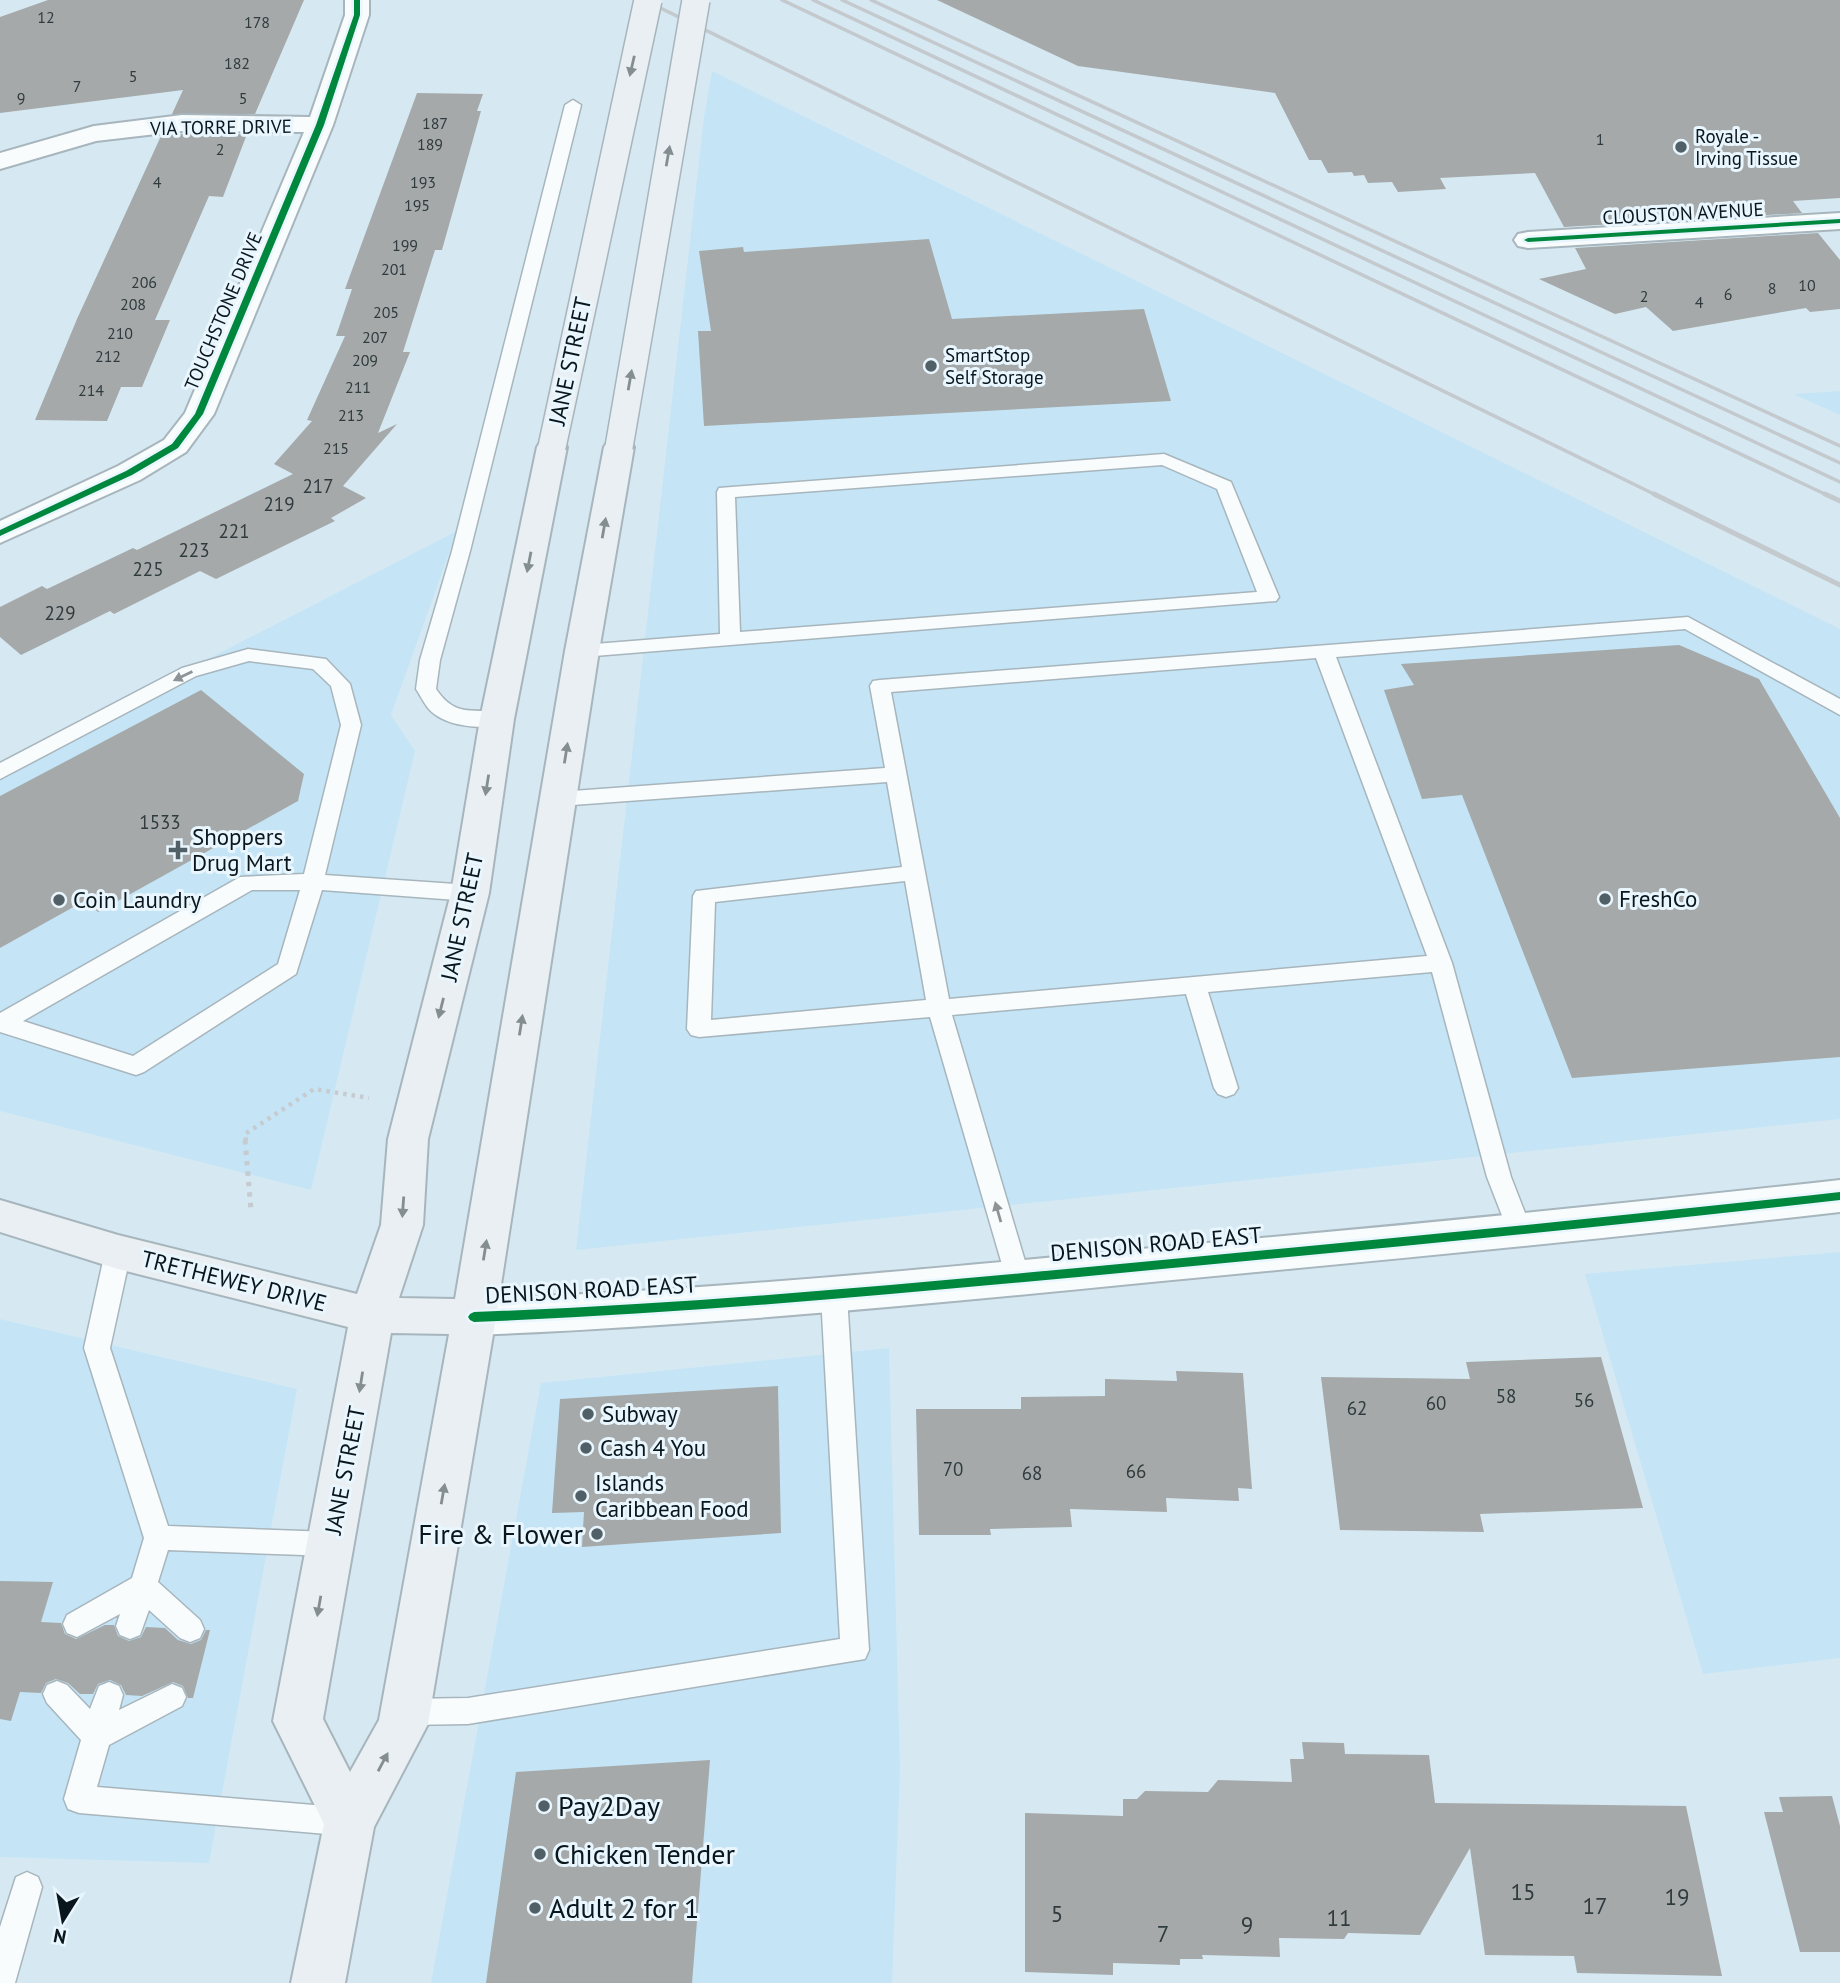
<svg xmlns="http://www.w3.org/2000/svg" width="1840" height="1983" font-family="'PT Sans',sans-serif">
<rect width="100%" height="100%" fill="#d6e9f3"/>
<!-- built -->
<path fill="#c5e5f6" d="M712,71L1840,629V1119L576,1250L704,117Z
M1840,391V415L1793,394Z
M457,531L391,715L415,751L311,1190L0,1111V766Z
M1840,1252V1658L1703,1674L1585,1274Z
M0,1319L297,1389L209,1863L0,1857Z
M889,1348L900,1768L892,1983H431L541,1383Z"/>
<!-- building -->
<path fill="#a5a9a9" d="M48,0H304L255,114H172L183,90L0,113V17Z
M937,0H1840V198L1793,201L1802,213L1564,227L1535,173L1440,178L1446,189L1398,192L1392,182L1368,183L1364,175L1354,176L1352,172L1328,173L1321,160H1309L1275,93L1078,66Z
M417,93L483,94L477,111H481L442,250H435L403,352H410L378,433L397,424L343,486L366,498L331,518L335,521L216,579L200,571L114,614L110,611L21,655L0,637V607L42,586L47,589L133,548L137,550L293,474L274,464L312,421L307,420L345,336H336L352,289H345Z
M182,134H247L223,197L209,196L155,320H170L142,387H121L107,421L35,420L77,319L161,136Z
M1818,233L1840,260V309L1810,312L1806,308L1673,331L1646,307L1615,314L1539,279L1586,269L1575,248Z
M929,239L952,319L1144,309L1171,401L704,426L698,331H711L699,251L743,247L744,252Z
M1679,645L1759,679L1840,818V1057L1572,1078L1462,795L1422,799L1384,690L1414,685L1401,664Z
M201,690L304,774L298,801L98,912L86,900L0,948V796Z
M1601,1357L1643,1508L1480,1514L1484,1532L1340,1530L1321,1377L1470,1379L1466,1362Z
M1176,1371L1243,1373L1252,1489L1238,1488L1239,1501L1166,1498L1167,1512L1070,1509L1072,1527L990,1529L991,1535H919L916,1409H1021V1397L1105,1396V1379L1177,1381Z
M778,1386L781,1533L582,1547L584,1512L552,1513L560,1399Z
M0,1581L53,1582L41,1622L61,1623L65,1634L76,1639L105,1625H114L118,1636L129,1641L141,1637L146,1627L165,1628L178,1640L191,1644L201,1640L206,1630H210L193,1698H188L183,1686L173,1682L142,1696L126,1695L121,1685L110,1680L98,1684L93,1694H80L68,1683L56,1679L46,1683L41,1693L20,1692L11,1721L0,1719Z
M1302,1742L1344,1743L1345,1754L1429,1755L1435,1803L1686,1806L1722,1976L1577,1973L1574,1956L1485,1955L1470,1848L1420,1935L1348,1933L1344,1939L1279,1938L1280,1957L1202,1955L1203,1959H1180V1965L1113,1963V1975L1025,1972V1813L1123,1816V1799H1137L1145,1791L1208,1792L1218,1780L1292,1782L1290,1759H1304Z
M710,1760L692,1983H486L516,1772Z
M1832,1796L1840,1826V1952H1800L1764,1812H1783L1779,1797Z"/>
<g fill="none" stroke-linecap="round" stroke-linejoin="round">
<!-- service casing -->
<g stroke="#a7b5bd" stroke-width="3">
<path id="service" d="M573,100L581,105L470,551L440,660L436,689C457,720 474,706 504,714L507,719L504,724C482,730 444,727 428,708C424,703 420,695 416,689L420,660L452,551L565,105Z
M1164,454L1231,482L1279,597L1276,601L582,657L575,655L572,651L575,647L582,645L720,634L717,492L719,488ZM1162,465L1217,489L1257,592L740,632L735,497Z
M1688,617L1840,699V715L1685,629L1336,657L1452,963L1511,1177L1532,1231L1529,1238L1520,1241L1511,1238L1508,1231L1487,1177L1432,972L1208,992L1238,1088L1234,1094L1226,1097L1218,1094L1214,1088L1186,994L952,1015L1030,1278L1026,1285L1017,1288L1008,1285L930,1017L699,1037L691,1035L687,1029L693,896L696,891L902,867L887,782L559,806L552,804L548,799L552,794L559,792L885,768L870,686L873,681L880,680ZM1316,658L1427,956L949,999L891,692ZM905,881L926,1000L711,1020L715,902Z
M248,649L326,659L350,684L361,725L325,875L470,885L478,888L481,893L478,898L470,901L322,890L296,974L144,1072L136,1075L0,1032V1013L240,877L304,874L341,725L331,686L313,669L249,661L196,676L0,779V763L182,668ZM252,890H300L278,964L133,1056L23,1021Z
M118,1242L127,1245L131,1252L110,1348L168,1526L331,1532L341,1536L345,1544L341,1552L331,1556L168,1550L158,1582L200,1620L204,1629L200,1638L190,1642L180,1638L149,1610L140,1635L130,1639L120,1635L116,1626L120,1614L77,1637L67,1633L63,1624L67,1615L132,1578L144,1538L84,1348L105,1252L109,1245Z
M834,1286L843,1289L847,1296L869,1650L865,1659L468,1724L405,1725L395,1721L390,1712L395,1703L405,1699L468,1698L840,1639L821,1296L825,1289Z
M57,1681L67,1685L90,1709L99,1686L109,1682L119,1686L123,1695L119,1710L172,1684L182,1688L186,1697L182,1706L109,1745L97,1787L350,1808L361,1812L365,1822L361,1832L350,1836L79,1813L68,1809L64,1799L81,1740L47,1703L43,1694L47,1685Z
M27,1872L38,1877L42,1887L15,1983H0V1927L16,1877Z"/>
</g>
<!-- minor casing -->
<g stroke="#a7b5bd" stroke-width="4">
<path id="minor" d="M345,0H369V15L333,125L214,414L186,452L140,480L0,543V521L118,466L164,440L185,413L304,132L182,131L96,141L0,169V153L94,126L182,115L310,117L345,15Z
M1840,213V229L1528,248L1518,246L1514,240L1518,234L1528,232Z"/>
</g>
<!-- tertiary casing -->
<g stroke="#a7b5bd" stroke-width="4">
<path id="tertiary" d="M1840,1180V1212C1607,1239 1374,1261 1141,1283C919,1305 697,1326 474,1335L459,1329L452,1317L459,1305L474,1299C697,1291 919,1270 1141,1249C1374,1228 1607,1206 1840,1180Z"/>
</g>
<!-- secondary casing -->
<g stroke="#a7b5bd" stroke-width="4">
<path id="secondary" d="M552,438L563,441L567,447L514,719L489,893L428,1139L423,1225L399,1298L455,1299L565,651L604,447L608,441L619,438L630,441L634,447L599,651L496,1317L428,1724L374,1827L345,1983H291L324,1824L273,1721L348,1327L118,1269L0,1232V1200L118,1235L357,1294L381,1225L388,1139L451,893L480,719L537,447L541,441ZM391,1333L449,1334L379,1720L350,1772L323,1719Z"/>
</g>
<!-- path-far1 -->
<path stroke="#c5cbcf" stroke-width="4.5" stroke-dasharray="3.5 5" stroke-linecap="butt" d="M246,1141L245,1134L314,1089L369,1098"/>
<!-- path -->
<path stroke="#c5cbcf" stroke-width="5" stroke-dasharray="4.5 6" stroke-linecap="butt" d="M245,1140L251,1210"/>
<!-- service -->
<use href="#service" fill="#f9fcfd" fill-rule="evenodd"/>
<!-- minor -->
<use href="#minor" fill="#f9fcfd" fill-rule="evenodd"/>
<!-- tertiary -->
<use href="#tertiary" fill="#f9fcfd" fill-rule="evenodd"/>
<!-- secondary -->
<use href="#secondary" fill="#e9eff2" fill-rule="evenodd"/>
<!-- rail-far1 -->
<path stroke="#c3c9cc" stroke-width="3.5" d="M644,0L1658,496
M782,0L1829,496
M813,0L1840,482
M842,0L1840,463
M871,0L1840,446"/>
<!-- rail -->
<path stroke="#c3c9cc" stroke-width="5" d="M1654,494L1840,585
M1825,494L1840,501"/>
<!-- secondary-bridge casing -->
<g stroke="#a7b5bd" stroke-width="30" stroke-linecap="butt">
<path id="secondary-bridge" d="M552,447L648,0
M619,447L696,0"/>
</g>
<!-- secondary-bridge -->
<use href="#secondary-bridge" stroke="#e9eff2" stroke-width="27"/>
<!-- cycleway casing -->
<g stroke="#e9f6fe" stroke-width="5">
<path id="cycleway" d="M354,0H360V15L324,125L203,414L178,448L132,475L0,536V530L126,471L172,444L195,414L316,125L354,15Z
M1840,219V223L1528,242L1524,240L1528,238Z
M1840,1192V1200C1607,1227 1374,1249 1141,1271C919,1292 697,1313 474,1322L470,1320L468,1317L470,1314L474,1312C697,1304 919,1283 1141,1262C1374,1240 1607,1218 1840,1192Z"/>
</g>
<!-- cycleway -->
<use href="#cycleway" fill="#00873e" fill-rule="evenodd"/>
</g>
<!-- one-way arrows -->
<defs><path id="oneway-solid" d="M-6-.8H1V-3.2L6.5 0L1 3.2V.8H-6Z" transform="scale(1.75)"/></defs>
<g fill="#848d92">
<use href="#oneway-solid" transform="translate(632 66) rotate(103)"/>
<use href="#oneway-solid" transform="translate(668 156) rotate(-80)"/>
<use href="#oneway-solid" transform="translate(630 380) rotate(-80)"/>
<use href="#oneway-solid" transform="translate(604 528) rotate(-80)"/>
<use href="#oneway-solid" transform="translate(529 562) rotate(101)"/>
<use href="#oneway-solid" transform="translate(566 753) rotate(-81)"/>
<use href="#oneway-solid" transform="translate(487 785) rotate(99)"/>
<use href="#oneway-solid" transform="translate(441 1008) rotate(104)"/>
<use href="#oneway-solid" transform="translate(521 1025) rotate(-81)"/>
<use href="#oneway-solid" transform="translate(403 1207) rotate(94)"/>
<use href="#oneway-solid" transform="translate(485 1250) rotate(-81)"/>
<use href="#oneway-solid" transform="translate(361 1382) rotate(99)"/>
<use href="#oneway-solid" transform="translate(443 1494) rotate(-80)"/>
<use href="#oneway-solid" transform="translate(319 1606) rotate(100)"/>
<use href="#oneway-solid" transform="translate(383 1762) rotate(-62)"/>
</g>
<g fill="#8d9498">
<use href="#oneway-solid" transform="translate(183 676) rotate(154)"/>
<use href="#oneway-solid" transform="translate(998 1212) rotate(-106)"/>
</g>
<!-- markers -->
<g fill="#516067" stroke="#e9f6fe" stroke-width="2.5">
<circle cx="1681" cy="147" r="7"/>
<circle cx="931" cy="366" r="7"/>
<path d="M174.5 839.5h7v7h7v7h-7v7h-7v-7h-7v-7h7z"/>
<circle cx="1605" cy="899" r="7"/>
<circle cx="59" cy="900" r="7"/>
<circle cx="588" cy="1414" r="7"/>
<circle cx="586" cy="1448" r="7"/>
<circle cx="581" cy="1496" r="7"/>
<circle cx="597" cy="1534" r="7"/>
<circle cx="544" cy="1806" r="7"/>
<circle cx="540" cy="1854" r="7"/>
<circle cx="535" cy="1908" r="7"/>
</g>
<g text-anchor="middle" stroke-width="6" stroke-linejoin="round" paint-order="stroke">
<!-- far-number labels -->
<g font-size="16" fill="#303b3f">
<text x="46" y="23">12</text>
<text x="257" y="28">178</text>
<text x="237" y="69">182</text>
<text x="133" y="82">5</text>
<text x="77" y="92">7</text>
<text x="21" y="104">9</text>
<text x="243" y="104">5</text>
<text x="435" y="129">187</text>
<text x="1600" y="145">1</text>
<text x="430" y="150">189</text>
<text x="220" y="155">2</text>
<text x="157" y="188">4</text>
<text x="423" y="188">193</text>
<text x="417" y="211">195</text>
<text x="405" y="251">199</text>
<text x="394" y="275">201</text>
<text x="144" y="288">206</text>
<text x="1807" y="291">10</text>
<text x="1772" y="294">8</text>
<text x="1728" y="300">6</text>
<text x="1644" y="302">2</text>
<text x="1699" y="308">4</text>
<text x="133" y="310">208</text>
<text x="386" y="318">205</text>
<text x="120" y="339">210</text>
<text x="375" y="343">207</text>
<text x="108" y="362">212</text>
<text x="365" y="366">209</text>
<text x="358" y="393">211</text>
<text x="91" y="396">214</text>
<text x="351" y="421">213</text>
<text x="336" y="454">215</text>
</g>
<!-- far-street labels -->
<g font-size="19" fill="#09161c" stroke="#e9f6fe">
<text transform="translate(221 127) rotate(-1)" y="7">VIA TORRE DRIVE</text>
<text transform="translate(1683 213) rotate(-3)" y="7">CLOUSTON AVENUE</text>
<text transform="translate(223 311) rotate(-67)" y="7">TOUCHSTONE DRIVE</text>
</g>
<!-- far-poi labels -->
<g font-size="19" fill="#09161c" stroke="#e9f6fe" text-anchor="start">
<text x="1695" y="143">Royale -<tspan x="1695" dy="22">Irving Tissue</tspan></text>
<text x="945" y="362">SmartStop<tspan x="945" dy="22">Self Storage</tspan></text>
</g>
<!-- number labels -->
<g font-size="19" fill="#303b3f">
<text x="318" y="493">217</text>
<text x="279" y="511">219</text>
<text x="234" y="538">221</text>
<text x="194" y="557">223</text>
<text x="148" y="576">225</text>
<text x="60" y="620">229</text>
<text x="160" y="829">1533</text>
<text x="1506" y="1403">58</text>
<text x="1584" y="1407">56</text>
<text x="1436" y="1410">60</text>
<text x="1357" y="1415">62</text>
<text x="953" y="1476">70</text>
<text x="1136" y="1478">66</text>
<text x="1032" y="1480">68</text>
</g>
<!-- street labels -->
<g font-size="23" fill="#09161c" stroke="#e9f6fe">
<text transform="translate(570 361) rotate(-78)" y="8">JANE STREET</text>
<text transform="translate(462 917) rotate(-78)" y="8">JANE STREET</text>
<text transform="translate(1156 1244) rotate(-5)" y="8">DENISON ROAD EAST</text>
<text transform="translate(234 1281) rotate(14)" y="8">TRETHEWEY DRIVE</text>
<text transform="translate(591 1290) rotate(-3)" y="8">DENISON ROAD EAST</text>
<text transform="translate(345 1470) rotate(-79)" y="8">JANE STREET</text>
</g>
<!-- poi labels -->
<g font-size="23" fill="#09161c" stroke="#e9f6fe" text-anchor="start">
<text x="192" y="845">Shoppers<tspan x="192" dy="26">Drug Mart</tspan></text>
<text x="1619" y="907">FreshCo</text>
<text x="73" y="908">Coin Laundry</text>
<text x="602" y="1422">Subway</text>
<text x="600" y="1456">Cash 4 You</text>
<text x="595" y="1491">Islands<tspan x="595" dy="26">Caribbean Food</tspan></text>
</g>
<!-- near-number labels -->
<g font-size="23" fill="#303b3f">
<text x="1523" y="1900">15</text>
<text x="1677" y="1905">19</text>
<text x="1595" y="1914">17</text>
<text x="1057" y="1922">5</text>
<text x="1339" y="1926">11</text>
<text x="1247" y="1933">9</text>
<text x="1163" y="1942">7</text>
</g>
<!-- near-poi labels -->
<g font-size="28" fill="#09161c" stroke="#e9f6fe" text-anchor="start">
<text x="583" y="1544" text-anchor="end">Fire &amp; Flower</text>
<text x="558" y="1816">Pay2Day</text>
<text x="554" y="1864">Chicken Tender</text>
<text x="549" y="1918">Adult 2 for 1</text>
</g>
</g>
<!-- north arrow -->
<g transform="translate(63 1920) rotate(191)" stroke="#e9f6fe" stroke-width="5" paint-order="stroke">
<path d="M0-5L12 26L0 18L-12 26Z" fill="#09161c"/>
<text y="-10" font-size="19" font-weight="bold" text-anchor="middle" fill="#09161c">N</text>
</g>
</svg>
